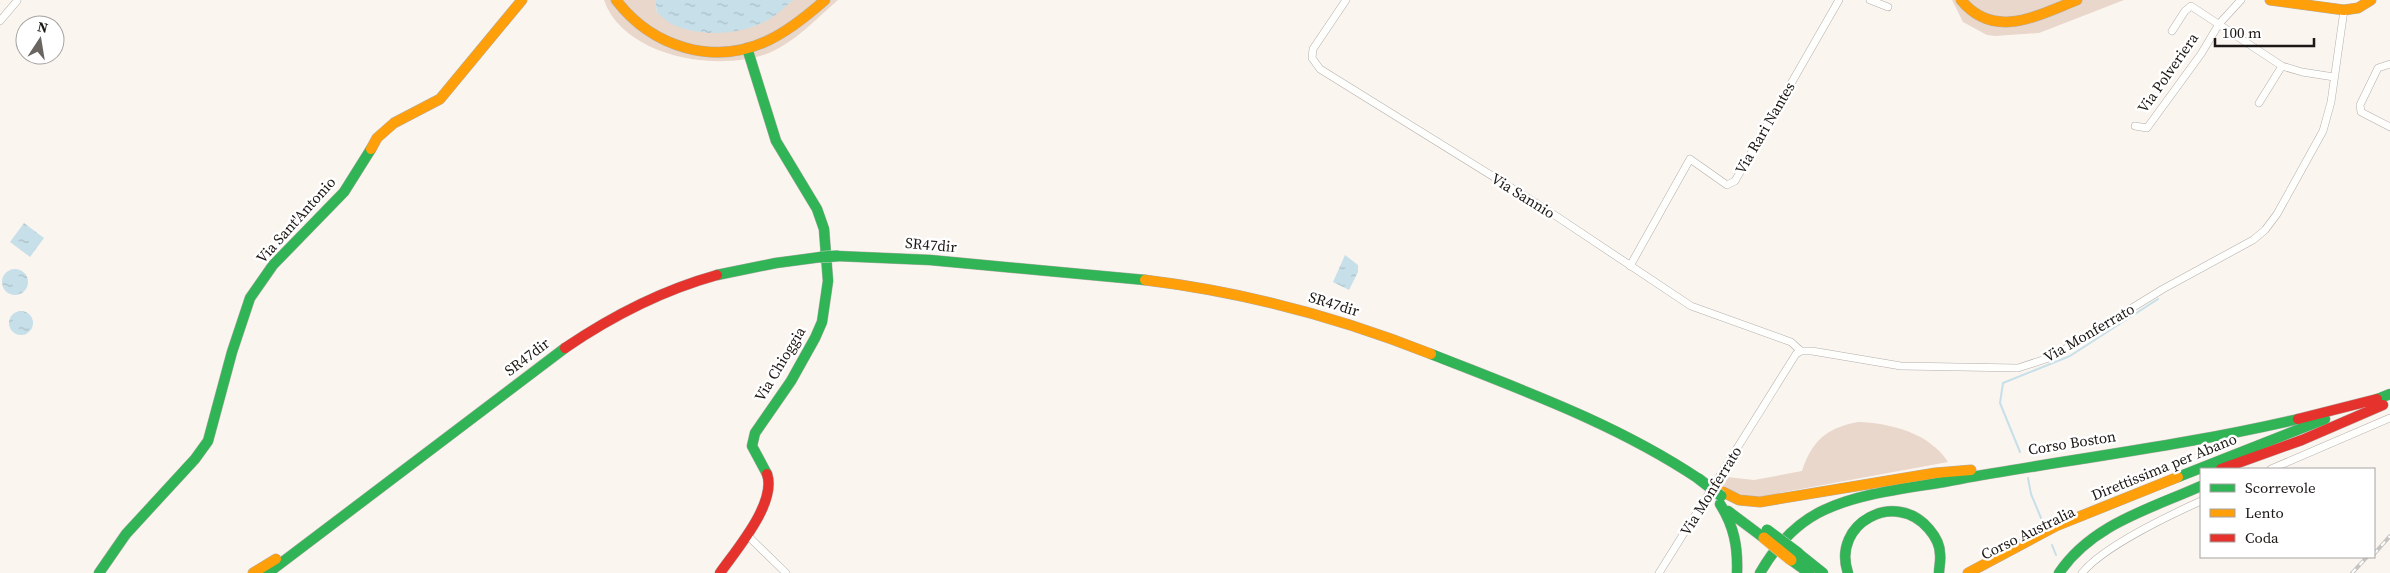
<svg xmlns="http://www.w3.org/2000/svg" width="2390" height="573" font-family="'Source Serif 4',serif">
<defs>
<pattern id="water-ripples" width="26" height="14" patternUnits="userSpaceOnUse" patternTransform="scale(1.25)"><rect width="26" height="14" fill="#c6dfe9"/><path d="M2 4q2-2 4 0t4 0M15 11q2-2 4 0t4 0" fill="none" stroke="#aabfc7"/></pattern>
</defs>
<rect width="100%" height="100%" fill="#fbf5f0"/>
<!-- grass -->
<path fill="#e9d7cb" d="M604,0H655L657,13L766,21L793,0H838C817,18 795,42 769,53C719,73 623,57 604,0Z
M1952,0H2124L2039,33L1995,36L1987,35L1963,22Z
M1858,422C1890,423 1930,433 1948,462L1758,497H1747L1721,487L1727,477L1754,480L1802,471C1812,441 1826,428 1858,422Z"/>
<!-- water -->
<path fill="url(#water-ripples)" d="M655,0H793C785,7 776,16 766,21C740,35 703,37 676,26C669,24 663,17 657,13Z
M24,223L44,238L30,257L10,242Z
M1345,255L1358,265V272L1349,290L1333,282Z
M2 282a13 13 0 1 1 26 0a13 13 0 1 1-26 0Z
M9 323a12 12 0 1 1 24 0a12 12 0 1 1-24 0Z"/>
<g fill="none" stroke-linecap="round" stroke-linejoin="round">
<!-- stream -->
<path stroke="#c6dfe9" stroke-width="2" d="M2020,452L2000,403L2003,383L2070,356L2158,299
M2028,478L2031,494L2041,518
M2052,545L2056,555"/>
<!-- street casing -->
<g stroke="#b3aeaa" stroke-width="8">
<path id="street" d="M1346,0L1313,49L1312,58L1320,69L1547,210L1691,306L1791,342L1801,351
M1870,0L1888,7
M0,21L17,1
M2172,31L2185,11L2191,6L2282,66L2302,72L2334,77
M2390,64L2378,68L2360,105L2361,112L2390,127
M2259,103L2282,66
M2135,126L2147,128L2201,54L2219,24L2241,0
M1630,266L1690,159L1727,185L1735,181L1839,0
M2271,469L2390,418
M747,535L786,573
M1659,573L1796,354L1801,351H1812L1901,366L2018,368L2052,357L2163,289L2253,240L2265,230L2277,214L2323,131L2331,102L2344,10
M2082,573C2103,547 2170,515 2201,501"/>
</g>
<!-- fast casing -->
<g stroke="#b3aeaa" stroke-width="11">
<path id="fast" d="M747,48L776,141L817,209L824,229L828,281L822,322L815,338L791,381L755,433L752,446L767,474
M837,256L930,260L1145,280
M717,275L776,263L821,257
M1431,354C1522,390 1617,424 1699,479
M2370,402L2390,394
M2178,477L2325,419
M1720,504C1734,526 1738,547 1737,573
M1728,511L1764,538
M1798,553L1823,573
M1791,560L1809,573
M99,573L126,534L195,459L208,441L232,352L250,298L273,265L344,192L371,149
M268,573L565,348
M1760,573C1775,547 1796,523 1824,510C1865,491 1915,488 1960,479C2072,459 2187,445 2298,419
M1848,573C1831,523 1896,489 1929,529C1935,536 1940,545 1940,554C1941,560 1939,567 1939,573
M2059,573C2092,524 2150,509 2201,486"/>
</g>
<!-- slow casing -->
<g stroke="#b3aeaa" stroke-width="11">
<path id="slow" d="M616,0C652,47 714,67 769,40C790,30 808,15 825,0
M1961,0C1994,40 2036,16 2077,0
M2270,0L2344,10L2358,8L2371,0
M371,149L377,138L394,123L440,99L522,0
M1145,280C1244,292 1338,317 1431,354
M1723,492L1739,500L1760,502L1935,473L1971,470
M253,573L276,559
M1968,573L2056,526L2178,477"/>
</g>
<!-- jam casing -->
<g stroke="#b3aeaa" stroke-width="11">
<path id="jam" d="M565,348C612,316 663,290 717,275
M2298,419L2377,399
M2221,469L2302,440L2383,405
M720,573C736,550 777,503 767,474"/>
</g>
<!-- street -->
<use href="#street" stroke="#fefefd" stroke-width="7"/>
<!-- fast -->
<use href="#fast" stroke="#30b455" stroke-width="10"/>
<!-- slow -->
<use href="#slow" stroke="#ff9f0a" stroke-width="10"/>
<!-- jam -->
<use href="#jam" stroke="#e5322d" stroke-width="10"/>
<!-- rail casing -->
<g stroke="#c5c4c2" stroke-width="4">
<path id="rail" d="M2374,554L2390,536
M2352,573L2367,557"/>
</g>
<!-- rail -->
<use href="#rail" stroke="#fff" stroke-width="2" stroke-dasharray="5.5" stroke-linecap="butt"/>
<!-- fast-bridge casing -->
<g stroke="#d5d1cf" stroke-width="12" stroke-linecap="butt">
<path id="fast-bridge" d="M821,257L837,256
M1699,479L1721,496
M1767,530L1798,553"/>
</g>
<!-- slow-bridge casing -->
<g stroke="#d5d1cf" stroke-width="12" stroke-linecap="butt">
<path id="slow-bridge" d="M1764,538L1791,560"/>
</g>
<!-- fast-bridge -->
<use href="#fast-bridge" stroke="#30b455" stroke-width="11"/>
<!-- slow-bridge -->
<use href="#slow-bridge" stroke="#ff9f0a" stroke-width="11"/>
</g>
<g text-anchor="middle" stroke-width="5" stroke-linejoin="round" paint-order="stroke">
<!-- street labels -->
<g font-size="15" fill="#1d1815" stroke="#fff">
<text transform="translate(2168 73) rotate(-55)" y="5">Via Polveriera</text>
<text transform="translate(1765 128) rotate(-60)" y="5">Via Rari Nantes</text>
<text transform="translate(1523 196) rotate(32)" y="5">Via Sannio</text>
<text transform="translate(296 220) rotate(-48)" y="5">Via Sant'Antonio</text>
<text transform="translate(931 245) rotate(5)" y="5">SR47dir</text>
<text transform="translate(1334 304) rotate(17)" y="5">SR47dir</text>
<text transform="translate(2089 333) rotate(-30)" y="5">Via Monferrato</text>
<text transform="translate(527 357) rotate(-37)" y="5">SR47dir</text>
<text transform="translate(780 364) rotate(-59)" y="5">Via Chioggia</text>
<text transform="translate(2072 443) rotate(-9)" y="5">Corso Boston</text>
<text transform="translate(2164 467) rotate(-22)" y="5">Direttissima per Abano</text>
<text transform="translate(1711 491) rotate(-58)" y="5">Via Monferrato</text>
<text transform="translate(2028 533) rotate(-26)" y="5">Corso Australia</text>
</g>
</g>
<!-- legend -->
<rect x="2200" y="468" width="175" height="90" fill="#ffffff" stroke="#a5a3a1"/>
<rect x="2210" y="484" width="25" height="8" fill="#30b455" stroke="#a5a3a1"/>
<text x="2245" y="493" font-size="15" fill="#1d1815">Scorrevole</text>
<rect x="2210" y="509" width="25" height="8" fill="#ff9f0a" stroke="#a5a3a1"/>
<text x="2245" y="518" font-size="15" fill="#1d1815">Lento</text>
<rect x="2210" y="534" width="25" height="8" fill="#e5322d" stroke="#a5a3a1"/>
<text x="2245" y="543" font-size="15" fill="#1d1815">Coda</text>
<!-- north arrow -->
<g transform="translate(40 40) rotate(12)"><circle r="24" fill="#ffffff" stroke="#a5a3a1"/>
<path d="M0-4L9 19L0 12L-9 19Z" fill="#6b6562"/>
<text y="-8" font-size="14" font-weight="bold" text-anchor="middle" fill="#1d1815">N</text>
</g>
<!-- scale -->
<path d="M2215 38v8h99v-8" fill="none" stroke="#1d1815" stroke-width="2.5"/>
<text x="2222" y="38" font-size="15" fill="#1d1815" stroke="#ffffff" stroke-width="4" paint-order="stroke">100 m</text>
</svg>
